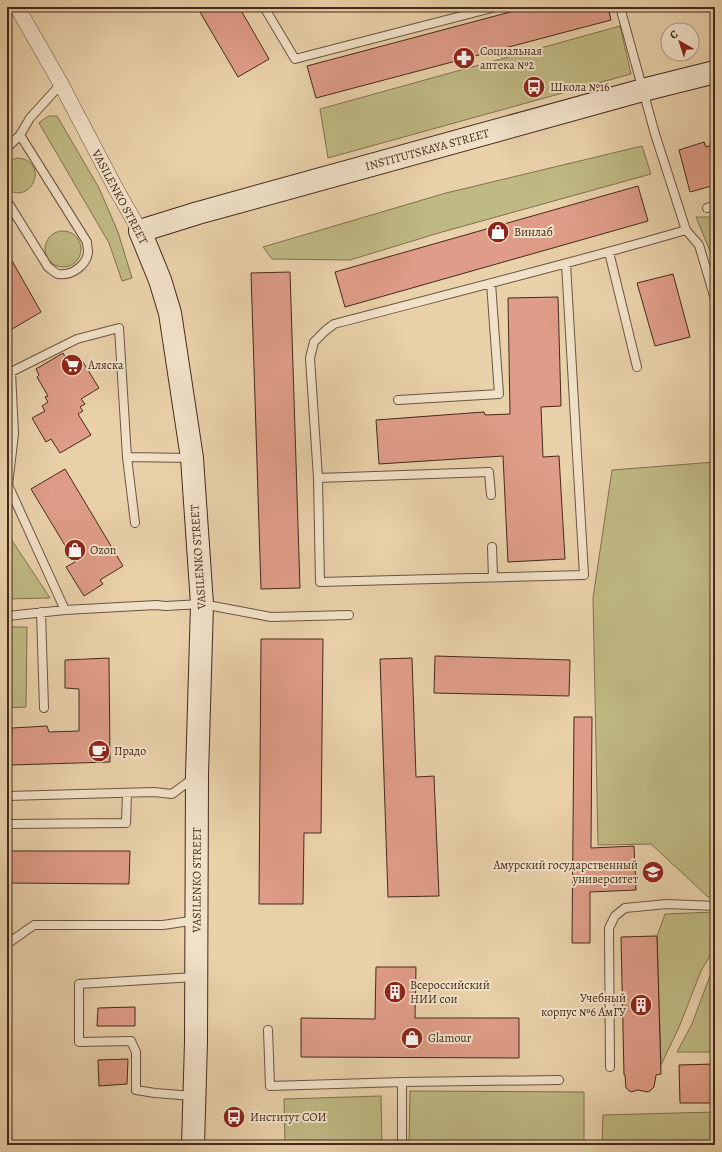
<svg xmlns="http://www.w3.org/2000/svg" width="722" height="1152" font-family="Alegreya,serif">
<rect width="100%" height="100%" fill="#e9d1aa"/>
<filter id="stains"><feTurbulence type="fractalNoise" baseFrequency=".005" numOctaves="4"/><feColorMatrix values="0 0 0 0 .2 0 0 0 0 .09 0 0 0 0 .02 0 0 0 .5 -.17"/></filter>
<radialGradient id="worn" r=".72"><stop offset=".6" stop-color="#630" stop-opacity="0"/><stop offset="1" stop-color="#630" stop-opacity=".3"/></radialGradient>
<!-- green -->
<path fill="#bfb983" stroke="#81724e" d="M620,26L631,74L328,158L320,109Z
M49,116H57L99,188L118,232L132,278L122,281L109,243L39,123L44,119Z
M642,146L651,174L442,232L350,260L272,259L263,247L446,193Z
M17,158C50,160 33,206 7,189V162Z
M696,217H715V263Z
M45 249a18 18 0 1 1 36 0a18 18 0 1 1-36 0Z
M715,462V897H708L651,844L598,845L593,598L612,470Z
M7,533L50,598L7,599Z
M7,627H27L26,707L7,708Z
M715,912V947L701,971L680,1025L661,1065L657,936L665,914Z
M715,966V1052H677L692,1024L711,973Z
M410,1091L584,1092V1145H409Z
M381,1096L382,1145H285L284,1099Z
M715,1112V1145H602L603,1115Z"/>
<!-- building -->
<path fill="#df9c88" stroke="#432a1a" d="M197,7H239L269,59L238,77Z
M529,7H608L611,20L316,98L307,66Z
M704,142L706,147L715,144V185L690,192L679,150Z
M638,186L648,221L345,307L335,272Z
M7,252L41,312L7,332Z
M290,272L300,588L261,589L251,273Z
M673,274L690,337L655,346L637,283Z
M558,297L561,406L541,407L543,457L559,456L565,559L508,562L503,456L379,464L376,420L484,412L485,415L510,414L508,298Z
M63,353L67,361L75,356L79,364L83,362L99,388L81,399L85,404L80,407L83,411L78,414L91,435L60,453L51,439L46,442L32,418L45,411L42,406L48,402L45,397L48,396L37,377L39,375L36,369Z
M65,469L123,566L100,580L103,584L84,596L66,567L75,562L31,489Z
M261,639H323L321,833H304L303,904H259Z
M435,656L570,660L569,696L434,693Z
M109,658L110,762L11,765L12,728L47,726L49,732L79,731V689L65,688V660Z
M412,658L416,777L434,776L439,896L388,897L380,659Z
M574,717H592L591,848L634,846L636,890L590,892V943H572Z
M7,851H130L129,884L7,883Z
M657,936L661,1074L656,1075L654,1087L651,1090L648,1092L638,1090L631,1092L626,1088L625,1075H624L621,937Z
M376,967H416L415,1018H519V1058L301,1057V1018L375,1019Z
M135,1007V1026H97L98,1008Z
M128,1059L127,1084L99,1086L98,1060Z
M715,1064V1103H680L679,1065Z"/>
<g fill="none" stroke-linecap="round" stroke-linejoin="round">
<!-- lane casing -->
<g stroke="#6c543e" stroke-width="10">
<path id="lane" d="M264,7L295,59L496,7
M620,7L655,134L686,230L699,245L715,299
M7,148L20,135L30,118L61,84
M7,201L48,267C51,269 55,273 58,274C72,276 87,265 88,252C88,249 87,245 87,242L20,135
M707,208L715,205
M609,252L637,367
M566,264L584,575L320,582L318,478L310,358L314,342L325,331L334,324C452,293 569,264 686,230
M398,400L499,394L491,283
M127,457L135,523
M318,478L489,472L491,495
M492,547L493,577
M65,610L8,485L14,434L11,372L77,339L119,328L127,457L191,458
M41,612L44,708
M7,616L65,610L156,605L165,606L202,604L271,617L349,615
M7,796L154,792L172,794L195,777
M7,824L126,823L127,793
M7,944L34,925H163L197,920
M268,1030L270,1086L402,1082V1145
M610,1067L609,928L615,916L625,908L667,904L715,906
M402,1082L559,1080
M193,1096L155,1093L136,1090V1052L131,1041L79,1042V984L195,977"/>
</g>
<!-- street casing -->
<g stroke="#6c543e" stroke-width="16">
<path id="street" d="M17,7L61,84L116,189L140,231"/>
</g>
<!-- secondary casing -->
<g stroke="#432a1a" stroke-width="24">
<g id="secondary">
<path id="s1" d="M193,1145L196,1042L197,775L202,604L192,458L170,313L160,280L140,231L198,213L643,90L715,72"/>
</g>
</g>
<!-- lane -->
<use href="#lane" stroke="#f1e1c8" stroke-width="8"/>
<!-- street -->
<use href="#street" stroke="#f1e1c8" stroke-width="15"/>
<!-- secondary -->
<use href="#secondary" stroke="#f1e1c8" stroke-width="22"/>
</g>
<!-- icons -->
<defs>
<g id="pharmacy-disc" transform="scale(1.15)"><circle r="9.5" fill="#8f2418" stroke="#f1e1c8"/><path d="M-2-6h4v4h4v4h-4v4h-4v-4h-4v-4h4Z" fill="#fff"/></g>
<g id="bus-disc" transform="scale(1.15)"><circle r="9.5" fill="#8f2418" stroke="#f1e1c8"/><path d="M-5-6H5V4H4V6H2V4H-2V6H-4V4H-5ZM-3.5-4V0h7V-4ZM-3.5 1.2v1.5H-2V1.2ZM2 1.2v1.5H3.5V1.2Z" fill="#fff"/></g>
<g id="shop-disc" transform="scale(1.15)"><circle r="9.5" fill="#8f2418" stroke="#f1e1c8"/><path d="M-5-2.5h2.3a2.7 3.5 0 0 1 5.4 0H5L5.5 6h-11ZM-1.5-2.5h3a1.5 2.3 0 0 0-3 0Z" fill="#fff"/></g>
<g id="supermarket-disc" transform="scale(1.15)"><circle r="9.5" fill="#8f2418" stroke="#f1e1c8"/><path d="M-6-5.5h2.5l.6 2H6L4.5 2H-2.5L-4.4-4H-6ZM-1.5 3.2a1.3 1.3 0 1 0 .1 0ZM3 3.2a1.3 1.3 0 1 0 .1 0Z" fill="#fff"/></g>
<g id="cafe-disc" transform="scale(1.15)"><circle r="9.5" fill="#8f2418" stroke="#f1e1c8"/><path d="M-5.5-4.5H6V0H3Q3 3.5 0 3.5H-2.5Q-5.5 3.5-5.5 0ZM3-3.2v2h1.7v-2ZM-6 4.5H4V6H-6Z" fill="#fff"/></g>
<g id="university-disc" transform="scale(1.15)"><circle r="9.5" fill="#8f2418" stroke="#f1e1c8"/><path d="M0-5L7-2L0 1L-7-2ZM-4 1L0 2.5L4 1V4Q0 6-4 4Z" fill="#fff"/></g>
<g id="building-disc" transform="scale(1.15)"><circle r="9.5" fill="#8f2418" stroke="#f1e1c8"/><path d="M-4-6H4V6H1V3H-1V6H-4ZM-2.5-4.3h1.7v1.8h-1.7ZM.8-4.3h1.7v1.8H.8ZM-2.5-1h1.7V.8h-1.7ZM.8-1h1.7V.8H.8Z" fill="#fff"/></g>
</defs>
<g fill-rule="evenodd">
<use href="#pharmacy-disc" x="464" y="58"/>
<use href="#bus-disc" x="534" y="87"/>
<use href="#shop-disc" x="498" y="232"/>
<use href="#supermarket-disc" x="72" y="365"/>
<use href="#shop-disc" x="75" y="550"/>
<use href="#cafe-disc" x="99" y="751"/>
<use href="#university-disc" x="653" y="872"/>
<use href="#building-disc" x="395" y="992"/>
<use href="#building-disc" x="641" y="1005"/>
<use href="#shop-disc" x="412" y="1038"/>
<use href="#bus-disc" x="234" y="1117"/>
</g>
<g text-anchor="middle" stroke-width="4" stroke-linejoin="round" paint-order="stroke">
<!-- poi labels -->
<g font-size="12" fill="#432a1a" stroke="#f1e1c8" text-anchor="start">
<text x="480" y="55">Социальная<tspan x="480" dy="14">аптека №2</tspan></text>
<text x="550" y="91">Школа №16</text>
<text x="514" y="236">Винлаб</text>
<text x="88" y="369">Аляска</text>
<text x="90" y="554">Ozon</text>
<text x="114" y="755">Прадо</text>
<text x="638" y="869" text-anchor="end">Амурский государственный<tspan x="638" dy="14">университет</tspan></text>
<text x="410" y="989">Всероссийский<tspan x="410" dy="14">НИИ сои</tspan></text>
<text x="626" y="1002" text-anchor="end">Учебный<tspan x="626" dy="14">корпус №6 АмГУ</tspan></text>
<text x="428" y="1042">Glamour</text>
<text x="250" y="1121">Институт СОИ</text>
</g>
<!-- street labels -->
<g font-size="12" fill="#432a1a" stroke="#f1e1c8">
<text dy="4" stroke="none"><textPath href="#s1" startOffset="1220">INSTITUTSKAYA STREET</textPath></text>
<text transform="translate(120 197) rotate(62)" y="4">VASILENKO STREET</text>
<text transform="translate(198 557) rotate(-94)" y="4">VASILENKO STREET</text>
<text dy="4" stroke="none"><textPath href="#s1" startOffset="265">VASILENKO STREET</textPath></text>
</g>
</g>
<!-- margin -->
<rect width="722" height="1152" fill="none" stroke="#e9d1aa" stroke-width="24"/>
<rect x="8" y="8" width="706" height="1136" fill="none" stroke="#432a1a" stroke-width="2"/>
<rect x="12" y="12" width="698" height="1128" fill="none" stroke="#432a1a"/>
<!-- north arrow -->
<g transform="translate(680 42) rotate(321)"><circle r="19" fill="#f1e1c8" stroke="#ab9882"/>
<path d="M0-3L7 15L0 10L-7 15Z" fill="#8f2418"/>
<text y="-6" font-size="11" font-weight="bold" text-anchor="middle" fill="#432a1a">С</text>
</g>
<rect width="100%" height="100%" filter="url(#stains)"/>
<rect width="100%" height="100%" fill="url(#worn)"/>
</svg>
